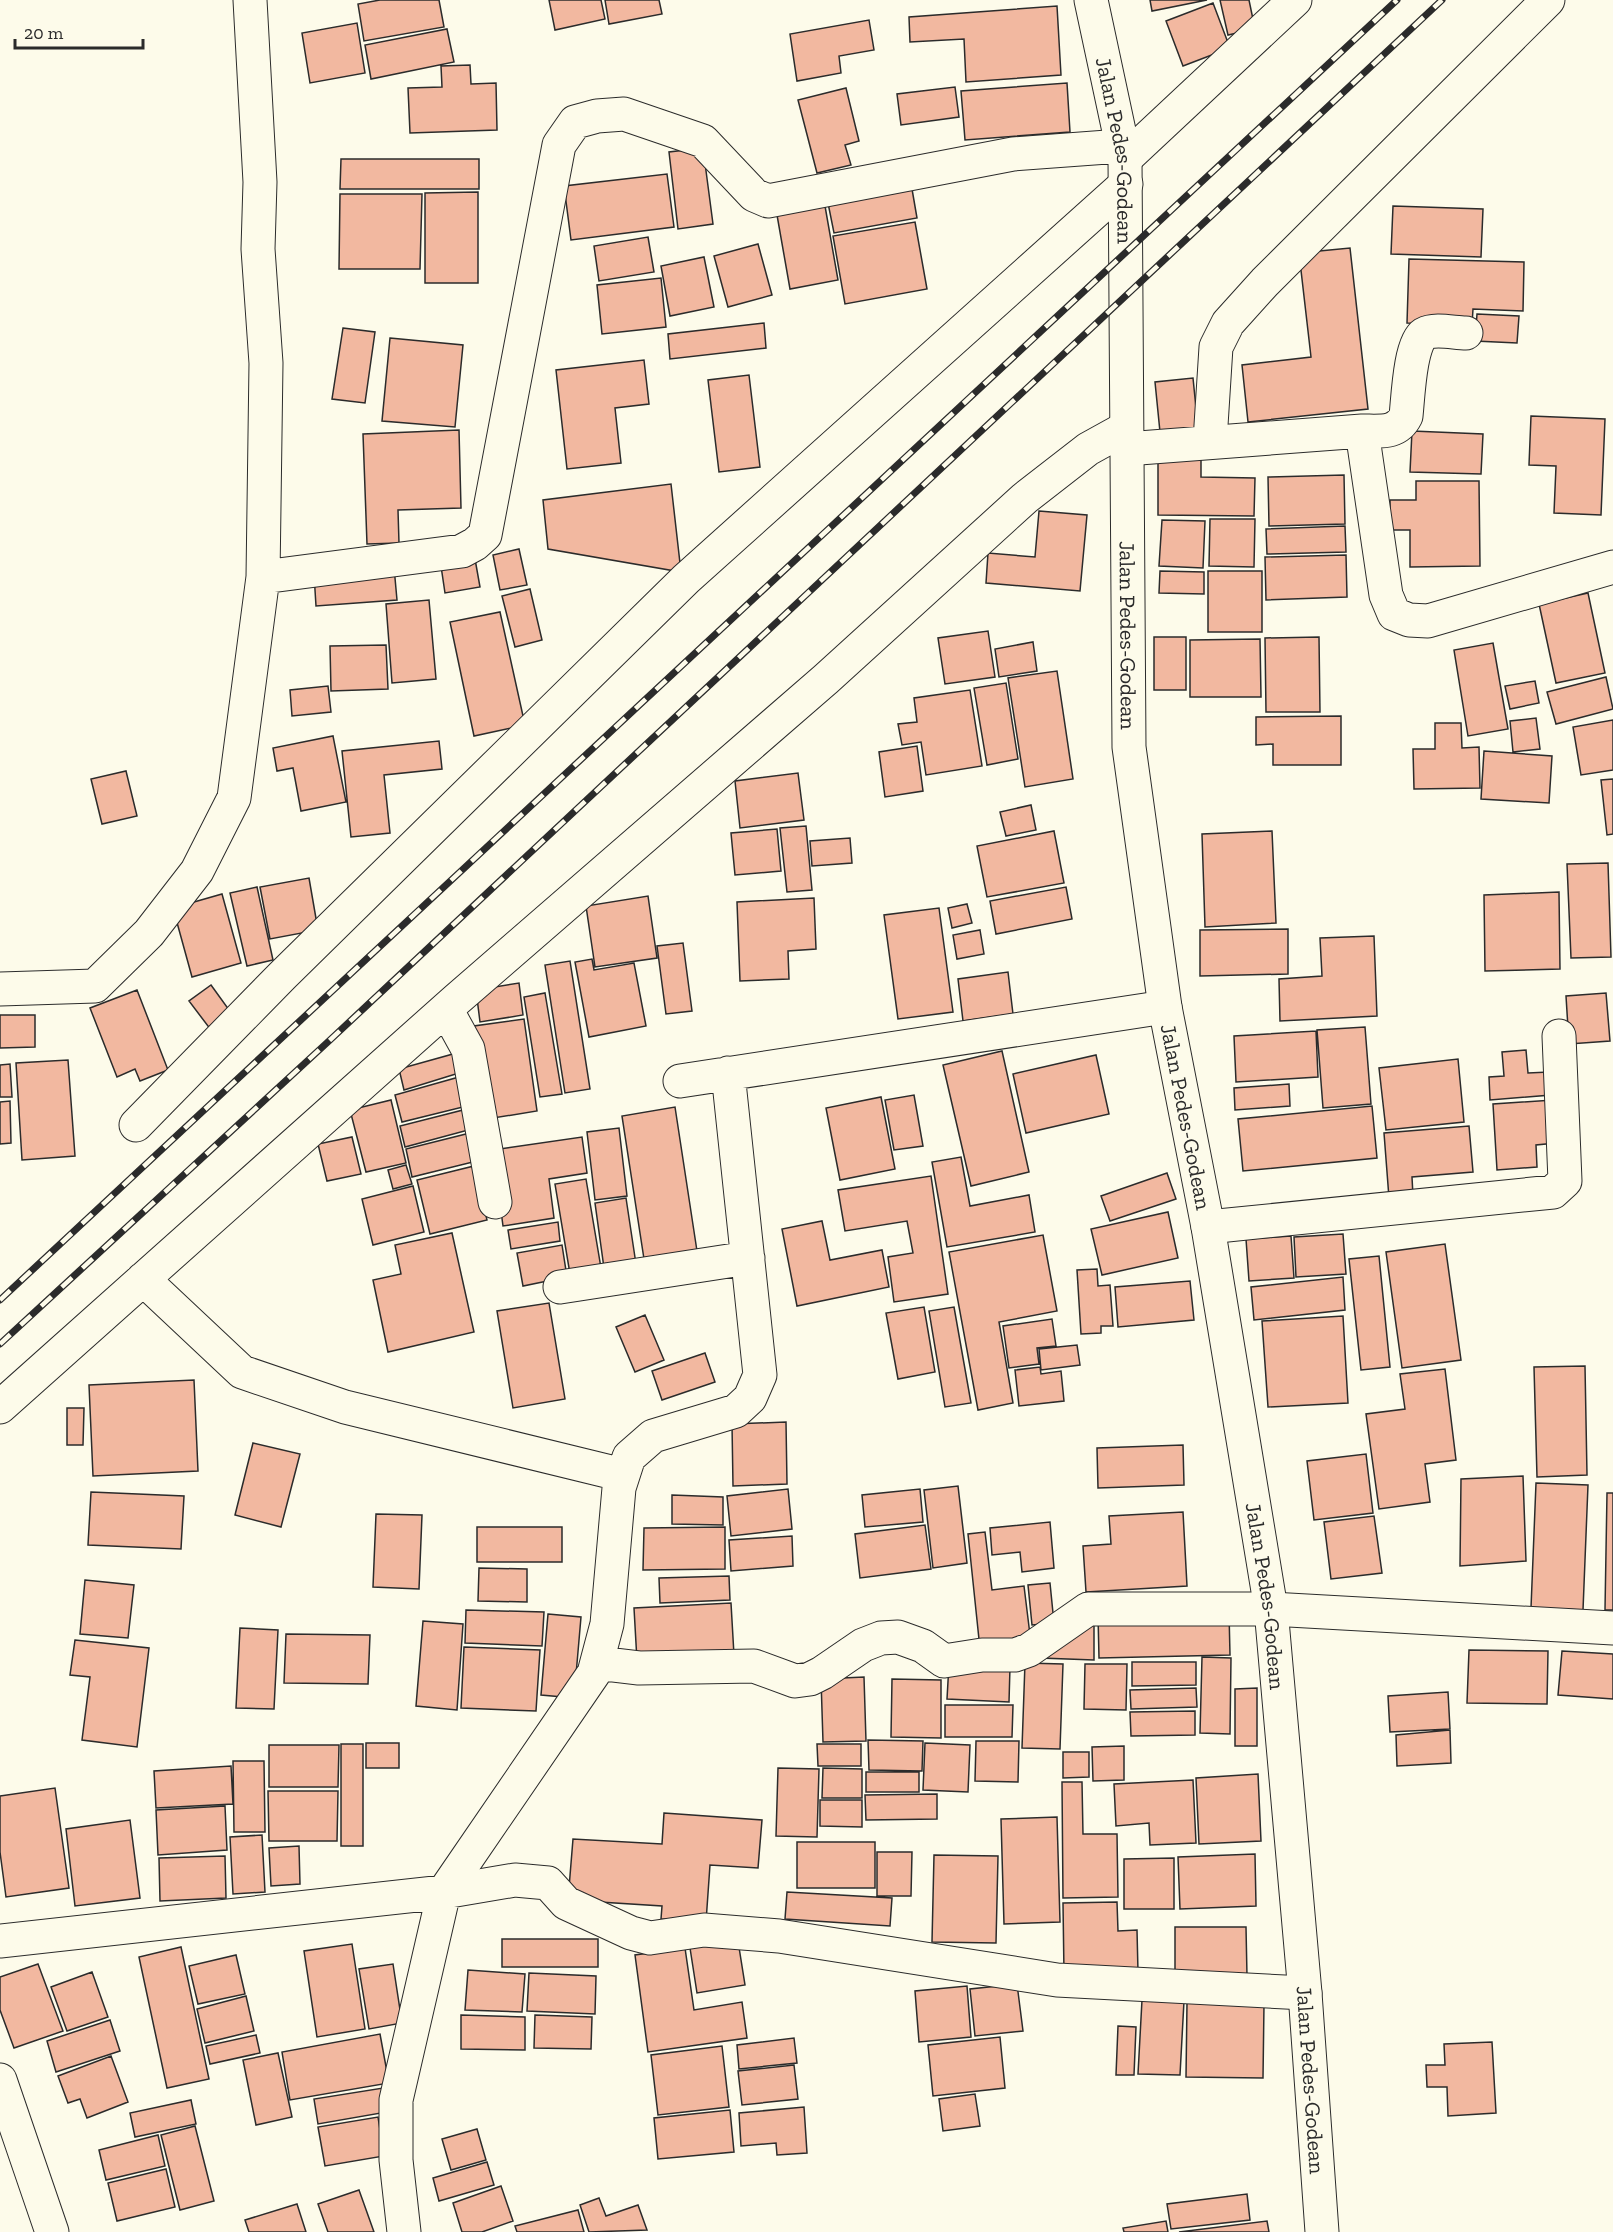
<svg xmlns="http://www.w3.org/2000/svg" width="1613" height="2232" font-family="'Zilla Slab',serif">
<rect width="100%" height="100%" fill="#fdfbea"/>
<!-- building -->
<path fill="#f2b8a0" stroke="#2b2b2b" stroke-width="1.5" d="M380,0H439L444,27L364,41L358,4Z
M549,0H601L605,19L555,30Z
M605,0H659L662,14L609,24Z
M1150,0H1207L1152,11Z
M1220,0H1249L1255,29L1228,35Z
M1213,3L1230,48L1183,66L1166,21Z
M1057,6L1061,75L966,82L964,39L910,42L909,17Z
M869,20L874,50L839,56L841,73L797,81L790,34Z
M357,23L365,73L310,83L302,33Z
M447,29L454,62L371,79L365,45Z
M470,65L471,84L496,83L497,130L410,133L408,88L442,87L441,66Z
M1067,83L1070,132L965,140L961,91Z
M955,87L959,117L901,125L897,94Z
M846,88L859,141L845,145L851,165L817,173L798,100Z
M703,148L713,224L678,229L669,152Z
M341,159H479V189H340Z
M667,174L674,227L571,240L564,186Z
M912,189L917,218L834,233L828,203Z
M478,192V283H425V193Z
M340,194H422L420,269H339Z
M825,206L838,280L790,289L777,215Z
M1393,206L1483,209L1481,257L1391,254Z
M915,222L927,289L845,304L833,236Z
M648,237L654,272L599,281L594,246Z
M758,244L772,295L728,307L714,256Z
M1350,248L1368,409L1248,422L1242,365L1311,357L1299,253Z
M704,257L714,307L670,316L661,266Z
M1409,259L1524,262L1523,311L1473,309L1472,325L1407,323Z
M661,278L666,327L602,334L597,285Z
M1477,314L1519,316L1517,343L1475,341Z
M764,323L766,348L670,359L668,334Z
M343,328L375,332L365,403L332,399Z
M390,338L463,345L455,427L382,421Z
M644,360L649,404L615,408L621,463L567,469L556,370Z
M749,375L760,467L719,472L708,380Z
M1193,378L1198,428L1160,432L1155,382Z
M1531,416L1605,419L1601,515L1554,513L1556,466L1529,465Z
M459,430L461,508L398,510L399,543L367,544L363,434Z
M1412,431L1483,434L1481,474L1410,472Z
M1158,458H1201V477L1255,478L1254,516L1158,515Z
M1344,475L1345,524L1269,526L1268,477Z
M1416,481H1479L1480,566L1410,567V530H1390V500H1416Z
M671,484L681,572L548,549L543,500Z
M1039,511L1087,515L1080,591L986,583L988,553L1035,557Z
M1210,519H1255L1254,567L1209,566Z
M1162,520L1205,521L1203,568L1159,566Z
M1345,526L1346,552L1267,554L1266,529Z
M519,549L527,585L500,590L493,555Z
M1346,555L1347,597L1266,600L1265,557Z
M475,559L480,587L445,593L441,566Z
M394,567L397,600L316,606L314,574Z
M1160,571L1204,572V594L1159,593Z
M1208,571H1262V632H1208Z
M530,589L542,640L515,647L502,596Z
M1588,593L1605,673L1556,683L1539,604Z
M429,600L436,679L392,683L386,604Z
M500,612L525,725L474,736L450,622Z
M988,631L995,677L945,684L938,638Z
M1154,637H1186V690H1154Z
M1319,637L1320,712H1266L1265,638Z
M1260,639L1261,697H1190V640Z
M1033,642L1037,671L999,677L995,649Z
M1493,643L1508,729L1468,736L1454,650Z
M386,645L388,689L331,691L330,646Z
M1057,671L1073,779L1025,787L1008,678Z
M1606,677L1613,709L1556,724L1547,692Z
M1535,681L1539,703L1510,709L1505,686Z
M1006,683L1018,759L987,765L974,688Z
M328,686L331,712L292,716L290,690Z
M970,690L982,766L926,775L921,742L902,745L898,724L917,722L914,698Z
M1341,716V765H1273V744L1256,745V717Z
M1536,718L1540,749L1513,752L1510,721Z
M1613,720V770L1581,775L1573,727Z
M1435,723H1461L1462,748L1479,747L1480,788L1414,789L1413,749H1435Z
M333,736L346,802L301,811L293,768L277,771L273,748Z
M439,741L442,769L384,775L390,833L351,837L342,751Z
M917,746L923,791L885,797L879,752Z
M1484,751L1552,756L1549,803L1481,799Z
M126,771L137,816L102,824L91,779Z
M798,773L804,820L740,828L735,781Z
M1613,779V834L1607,835L1601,780Z
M1031,805L1036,830L1006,836L1000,812Z
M806,826L812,890L787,892L780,828Z
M777,829L781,871L735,875L731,833Z
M1054,831L1064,883L987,897L977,846Z
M1272,831L1276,923L1205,927L1202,834Z
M850,838L852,863L812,866L810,841Z
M1608,863L1611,957L1571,958L1567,864Z
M309,878L318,930L270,939L260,887Z
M257,887L273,960L247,966L230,893Z
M1066,887L1072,919L996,934L990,901Z
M1559,892L1560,969L1485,971L1484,895Z
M222,894L241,963L192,977L173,908Z
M648,896L657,958L595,967L586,906Z
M814,898L816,949L788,951L789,979L740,981L737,902Z
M967,904L972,923L952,928L948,908Z
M939,908L953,1012L898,1019L884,915Z
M1288,929V974L1200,976V930Z
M980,930L984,954L957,959L953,935Z
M1374,936L1377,1016L1280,1021L1279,979L1322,976L1320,938Z
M683,943L692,1011L666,1014L657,946Z
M592,959L594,970L634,963L646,1026L589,1037L575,962Z
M570,961L590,1089L565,1093L545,965Z
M1008,972L1013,1014L963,1021L958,979Z
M519,983L523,1015L480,1022L476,990Z
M211,985L232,1014L211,1030L189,1001Z
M137,990L168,1070L140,1081L135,1069L117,1077L90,1008Z
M545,993L562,1094L540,1097L524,997Z
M1606,993L1610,1041L1569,1044L1566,996Z
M0,1015H35V1047L0,1048Z
M524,1019L537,1111L487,1119L474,1026Z
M1365,1027L1371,1104L1323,1108L1317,1030Z
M1316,1031L1318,1077L1236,1082L1234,1036Z
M1526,1050L1528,1073L1549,1072L1551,1095L1490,1100L1489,1077L1504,1076L1502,1052Z
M1002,1051L1029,1172L971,1186L943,1065Z
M453,1054L459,1073L404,1090L399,1069Z
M1096,1055L1109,1114L1026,1133L1013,1074Z
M1458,1059L1464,1122L1386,1130L1379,1068Z
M68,1060L75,1156L22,1160L16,1063Z
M10,1064L12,1097H0V1065Z
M459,1077L467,1106L402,1122L395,1095Z
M1289,1084L1290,1106L1235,1110L1234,1088Z
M914,1095L923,1146L894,1150L885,1100Z
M881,1097L895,1169L840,1180L826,1108Z
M391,1100L406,1163L366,1172L350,1110Z
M1553,1100L1556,1143L1536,1145L1537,1167L1497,1170L1493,1104Z
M10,1101L11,1143L0,1144V1102Z
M1372,1106L1377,1158L1243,1171L1238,1119Z
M675,1107L697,1251L644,1259L622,1116Z
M467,1109L472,1129L405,1147L400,1126Z
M1469,1126L1473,1172L1412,1177L1413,1196L1389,1198L1384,1133Z
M619,1128L627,1196L595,1200L587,1132Z
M474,1132L481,1160L412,1177L406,1149Z
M352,1137L361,1174L327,1181L318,1144Z
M582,1137L587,1173L549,1179L554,1218L503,1226L493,1150Z
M961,1157L970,1206L1029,1195L1035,1232L947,1247L932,1162Z
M406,1165L412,1184L393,1189L388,1170Z
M474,1166L487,1220L430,1234L417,1180Z
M1167,1173L1176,1199L1110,1221L1101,1196Z
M931,1176L948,1294L894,1302L888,1257L913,1253L907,1221L845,1231L838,1190Z
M586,1179L601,1268L570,1274L555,1184Z
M413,1186L424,1232L373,1245L362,1199Z
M626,1198L636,1264L604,1268L595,1203Z
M1168,1212L1178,1258L1102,1275L1091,1229Z
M822,1221L830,1260L882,1250L889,1287L797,1306L782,1229Z
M558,1222L560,1241L511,1249L508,1230Z
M452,1233L474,1332L388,1352L373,1280L401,1274L395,1245Z
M1343,1234L1346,1274L1296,1277L1294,1237Z
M1043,1235L1057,1311L999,1322L1013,1403L978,1410L949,1252Z
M1291,1236L1294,1278L1249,1281L1246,1239Z
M1445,1244L1461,1360L1402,1368L1386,1252Z
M562,1245L567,1277L523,1286L517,1253Z
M1379,1256L1390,1367L1361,1370L1349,1259Z
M1097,1269L1098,1286L1110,1285L1113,1326H1101V1333L1081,1334L1077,1270Z
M1343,1277L1345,1310L1254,1320L1251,1287Z
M1190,1281L1194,1320L1118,1327L1115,1287Z
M549,1303L565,1399L513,1408L497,1311Z
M924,1307L935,1372L898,1379L886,1313Z
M954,1307L971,1403L945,1407L929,1311Z
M645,1315L664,1360L635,1372L616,1327Z
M1343,1316L1348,1403L1268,1407L1262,1321Z
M1052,1319L1056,1346L1037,1348L1039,1364L1009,1368L1003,1326Z
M1077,1345L1080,1365L1041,1370L1039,1349Z
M705,1353L715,1382L662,1400L652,1371Z
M1585,1366L1587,1475L1537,1477L1534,1367Z
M1040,1367L1041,1374L1061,1371L1064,1401L1019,1406L1015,1370Z
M1445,1369L1456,1460L1425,1464L1430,1502L1379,1509L1366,1414L1405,1409L1400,1374Z
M194,1380L198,1471L93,1476L89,1385Z
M67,1408H84L83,1445H67Z
M786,1422L787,1484L733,1486L732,1424Z
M253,1443L300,1454L281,1527L235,1515Z
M1183,1445L1184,1485L1098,1488L1097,1448Z
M1366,1454L1373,1513L1314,1520L1307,1461Z
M1523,1476L1526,1561L1460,1566L1461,1479Z
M1536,1483L1588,1485L1583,1610L1531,1608Z
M958,1486L967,1563L933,1568L924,1490Z
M788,1489L792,1529L731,1536L727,1496Z
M920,1489L923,1522L865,1527L862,1495Z
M91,1492L184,1496L181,1549L88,1545Z
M1607,1493H1613V1610H1605Z
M672,1495L723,1497V1525L672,1524Z
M1183,1512L1187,1586L1086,1592L1083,1546L1111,1544L1109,1516Z
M376,1514L422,1515L419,1589L373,1587Z
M1374,1516L1382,1573L1331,1579L1324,1522Z
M1050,1522L1054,1568L1022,1572L1020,1552L992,1555L990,1528Z
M925,1525L931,1569L860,1578L855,1534Z
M477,1527H562V1562H477Z
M725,1527V1569L643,1570L644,1528Z
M985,1532L992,1590L1024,1586L1031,1643L980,1649L968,1534Z
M792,1536L793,1566L731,1571L729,1540Z
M479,1568L527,1569V1602L478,1601Z
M729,1576L730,1600L660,1603L659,1578Z
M85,1580L134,1585L128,1638L80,1634Z
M1050,1583L1054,1623L1032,1625L1028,1585Z
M731,1603L734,1655L637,1661L634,1608Z
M466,1610L544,1612L542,1646L465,1643Z
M1229,1612L1230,1655L1099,1658L1098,1615Z
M548,1614L581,1617L574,1698L541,1695Z
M1094,1617V1660L1041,1658Z
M423,1621L463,1624L457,1710L416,1706Z
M240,1628L278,1630L274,1709L236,1708Z
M286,1634L370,1635L368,1684L284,1683Z
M75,1640L149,1648L137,1747L82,1740L90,1677L70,1675Z
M464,1647L540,1650L536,1711L461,1708Z
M1469,1650L1548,1651L1547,1704L1467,1703Z
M1562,1651L1613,1654V1699L1558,1695Z
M1202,1657L1231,1658L1230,1734L1200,1733Z
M1132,1662H1196V1685L1132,1686Z
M1025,1663L1063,1664L1060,1749L1022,1748Z
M949,1664L1010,1667L1009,1702L947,1699Z
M1085,1664H1127L1126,1710L1084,1709Z
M864,1677L866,1741L823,1742L821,1679Z
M892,1679L941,1680V1738L891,1737Z
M1196,1688L1197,1707L1131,1709L1130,1690Z
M1257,1688V1746H1235V1689Z
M1448,1692L1450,1729L1390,1732L1388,1696Z
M945,1705H1013L1012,1737H945Z
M1195,1711V1735L1131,1736L1130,1712Z
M1450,1730L1451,1763L1397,1766L1396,1735Z
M868,1740L923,1741L922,1771L869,1770Z
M976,1741H1019L1018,1782L975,1781Z
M366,1743H399V1768H366Z
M925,1743L970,1745L968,1792L923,1790Z
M341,1744H363V1846H341Z
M817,1744H861V1766H818Z
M269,1745H339L338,1787H269Z
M1124,1746V1780L1093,1781L1092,1747Z
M1063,1752H1089V1777L1063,1778Z
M233,1761H264L265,1832H234Z
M231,1766L233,1804L156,1808L154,1771Z
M778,1768L819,1769L817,1837L776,1836Z
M823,1768L862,1769V1798H822Z
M866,1772H919V1792H866Z
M1258,1774L1261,1841L1199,1844L1196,1778Z
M1193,1780L1196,1843L1150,1845L1149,1823L1116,1826L1114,1784Z
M1062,1782H1082L1083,1834H1117L1118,1897L1063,1898Z
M55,1788L69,1888L6,1897L0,1852V1796Z
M268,1791H338L337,1841H269Z
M937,1794V1819L866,1820L865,1795Z
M820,1800H862V1827L820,1826Z
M225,1806L227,1850L158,1855L156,1810Z
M664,1813L762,1820L758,1868L710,1865L706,1922L661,1919L662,1906L568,1900L573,1839L662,1844Z
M1057,1817L1060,1922L1004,1924L1001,1819Z
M130,1820L140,1898L75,1906L66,1829Z
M262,1835L265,1892L233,1894L230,1837Z
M797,1842H875V1888H797Z
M299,1846L300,1884L271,1886L269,1848Z
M877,1852H912L911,1896H877Z
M1255,1854L1256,1906L1180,1909L1178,1857Z
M934,1855L998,1856L996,1943L932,1942Z
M225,1856L226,1898L160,1901L159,1858Z
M1174,1858V1909H1124V1859Z
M787,1892L892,1898L890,1926L785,1919Z
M1117,1902L1118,1931L1137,1930L1138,1972L1064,1974L1063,1903Z
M1175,1927H1246L1247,1976H1175Z
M502,1939H598V1967H502Z
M738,1941L745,1985L697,1993L690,1948Z
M352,1944L365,2029L317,2037L304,1951Z
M181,1947L209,2079L167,2088L139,1957Z
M685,1948L694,2010L742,2002L747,2038L648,2052L635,1955Z
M236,1955L245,1994L198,2004L189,1966Z
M38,1964L63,2031L14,2048L0,2010V1977Z
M393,1964L402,2023L369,2029L359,1969Z
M468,1970L525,1974L522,2012L465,2010Z
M92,1972L108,2017L67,2031L51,1987Z
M529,1973L596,1976L595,2014L527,2011Z
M1017,1984L1023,2031L975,2036L970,1989Z
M967,1986L971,2037L919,2042L915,1991Z
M246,1996L254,2031L205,2043L197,2009Z
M1142,2000L1184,2001L1180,2075L1138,2074Z
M1187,2003L1264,2004L1263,2078L1186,2077Z
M461,2015L525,2017V2050L461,2049Z
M535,2015L592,2017L591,2049L534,2048Z
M110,2020L120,2051L56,2072L47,2041Z
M1118,2026L1136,2027L1134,2075H1116Z
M380,2034L389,2083L290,2100L282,2052Z
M256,2035L260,2053L210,2064L206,2046Z
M1000,2037L1005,2088L933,2096L928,2045Z
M794,2038L797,2063L739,2069L737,2045Z
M1492,2042L1496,2113L1448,2116L1447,2087H1427L1426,2065H1445L1444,2044Z
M722,2046L729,2107L658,2115L651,2055Z
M278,2053L292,2117L256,2125L243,2060Z
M111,2056L128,2102L87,2118L80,2099L68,2103L58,2076Z
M794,2065L798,2099L742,2105L738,2071Z
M383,2088L387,2112L318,2124L314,2099Z
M975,2094L980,2126L943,2131L939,2099Z
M191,2100L196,2124L135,2137L130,2113Z
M804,2107L807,2153L777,2155L776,2143L741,2146L739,2113Z
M730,2110L734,2152L658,2159L654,2118Z
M378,2117L384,2156L325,2166L318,2127Z
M195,2126L214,2201L180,2210L161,2135Z
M477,2129L486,2160L451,2170L442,2139Z
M158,2135L165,2166L106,2180L99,2150Z
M487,2162L494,2185L439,2201L433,2178Z
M166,2169L175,2207L117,2221L108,2183Z
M501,2186L513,2221L482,2232H462L453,2203Z
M359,2190L374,2232H328L318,2204Z
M1247,2194L1250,2220L1171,2229L1167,2204Z
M599,2198L606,2216L638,2205L647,2230L589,2232L580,2205Z
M297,2204L306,2232H249L245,2220Z
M578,2210L584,2232H517L515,2226Z
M1166,2221L1168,2232H1124L1123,2228Z
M1267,2221L1269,2232H1179Z"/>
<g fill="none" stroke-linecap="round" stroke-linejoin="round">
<!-- minor casing -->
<g stroke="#2b2b2b" stroke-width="35">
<path id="minor" d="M1125,159L1295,0
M1362,431C1381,431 1397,434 1406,416C1408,398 1410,343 1424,334C1435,328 1454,333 1466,333
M1210,441L1216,347L1228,323L1265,282L1548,0
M1126,449L1362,431L1386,595L1394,614L1409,620L1428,621L1613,567
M263,577L462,551L475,544L485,535L559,145L575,122L597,116L624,114L703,141L754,195L768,201L1013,154L1121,146
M0,989L95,986L149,933L197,871L234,798L263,577L266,363L258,249L260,182L250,0
M446,1009L468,1049L495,1202
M680,1081L1165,1007
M136,1125L282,976L686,579L1126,184
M1208,1227L1553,1192L1565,1181L1559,1036
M143,1279L242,1372L345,1407L623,1475
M560,1287L748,1258
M0,1407L456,1000L826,679L1025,498L1088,449L1126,428
M597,1663L639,1668L754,1666L795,1681L810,1679L822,1673L863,1645L881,1638L898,1637L923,1646L944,1661L982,1655H1015L1029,1650L1088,1609H1271L1613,1628
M0,1941L444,1892L515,1880L548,1883L566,1903L631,1933L650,1938L704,1930L779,1936L1057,1980L1305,1993
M0,2080L52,2232
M404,2232L396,2160V2100L444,1892L594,1673L607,1624L619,1488L629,1457L653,1436L736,1411L750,1398L760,1375L728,1073"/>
</g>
<!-- tertiary casing -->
<g stroke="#2b2b2b" stroke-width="35">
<g id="tertiary">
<path id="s1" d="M1091,0L1125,159L1129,747L1165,1007L1208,1227L1271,1609L1305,1993L1322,2232"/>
</g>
</g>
<!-- minor -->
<use href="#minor" stroke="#fdfbea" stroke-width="33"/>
<!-- tertiary -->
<use href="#tertiary" stroke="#fdfbea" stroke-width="33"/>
<!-- rail casing -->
<g stroke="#2b2b2b" stroke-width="7">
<path id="rail" d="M0,1300L1397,0
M0,1344L330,1040L1442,0"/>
</g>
<!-- rail -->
<use href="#rail" stroke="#fdfbea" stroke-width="4.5" stroke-dasharray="14" stroke-linecap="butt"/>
</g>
<g text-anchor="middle" stroke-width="4.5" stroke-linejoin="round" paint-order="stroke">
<!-- street labels -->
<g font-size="22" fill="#2b2b2b" stroke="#fdfbea">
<text dy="8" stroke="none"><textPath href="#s1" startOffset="153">Jalan Pedes-Godean</textPath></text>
<text dy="8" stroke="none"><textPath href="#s1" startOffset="639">Jalan Pedes-Godean</textPath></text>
<text dy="8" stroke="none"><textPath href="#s1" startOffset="1125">Jalan Pedes-Godean</textPath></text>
<text dy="8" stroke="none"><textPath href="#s1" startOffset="1611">Jalan Pedes-Godean</textPath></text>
<text dy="8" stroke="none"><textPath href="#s1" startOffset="2097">Jalan Pedes-Godean</textPath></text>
</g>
</g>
<!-- scale -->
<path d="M15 39v9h128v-9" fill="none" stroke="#2b2b2b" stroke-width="3"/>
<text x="24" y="39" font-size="18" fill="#2b2b2b" stroke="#fdfbea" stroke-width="4.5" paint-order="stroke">20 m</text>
</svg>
